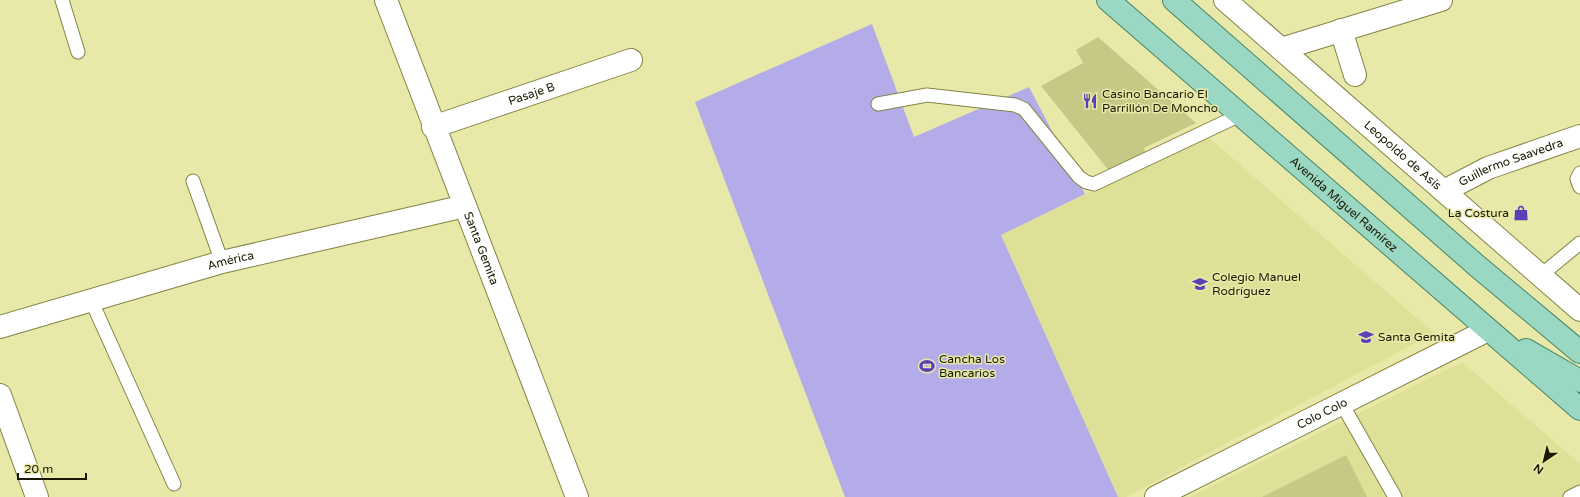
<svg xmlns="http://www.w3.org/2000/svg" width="1580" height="497" font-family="'Varela Round',sans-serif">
<rect width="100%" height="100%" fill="#e8e9a8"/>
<!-- built -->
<path fill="#dfe097" d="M1207,136L1434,333L1126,497H1118L1001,235Z
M1462,362L1580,464V497H1190Z"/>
<!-- green -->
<path fill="#b3ace8" d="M872,24L914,137L1029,87L1085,194L1001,235L1118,497H845L695,102Z"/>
<!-- building -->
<path fill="#c7c886" d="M1098,37L1196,123L1144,148L1147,156L1110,172L1041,86L1083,63L1076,50Z
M1346,455L1367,497H1262Z"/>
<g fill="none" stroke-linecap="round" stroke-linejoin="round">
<!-- lane casing -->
<g stroke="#838345" stroke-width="15">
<path id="lane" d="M62,0L78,52
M878,104L927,95L1015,105L1024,109L1079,177L1086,182L1094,184L1240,115
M1580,173L1577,179L1580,187
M193,181L222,262
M1540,276L1580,243
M91,300L174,484
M1342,404L1395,497
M1570,497L1580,492"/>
</g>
<!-- street casing -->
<g stroke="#838345" stroke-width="24">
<g id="street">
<path id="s1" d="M386,0L577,497"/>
<path d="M1341,30L1355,75"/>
<path d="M1281,49L1441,0"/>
<path id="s2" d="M433,127L631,60"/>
<path id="s3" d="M1444,191L1488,168L1580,136"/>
<path id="s4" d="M0,327L222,262L465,206"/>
<path d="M0,395L37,497"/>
<path id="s5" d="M1156,497L1488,330"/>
</g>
</g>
<!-- secondary casing -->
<g stroke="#838345" stroke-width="24">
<g id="secondary">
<path id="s6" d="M1225,0L1580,310"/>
</g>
</g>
<!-- primary casing -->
<g stroke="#438466" stroke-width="24">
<g id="primary">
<path id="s7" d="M1108,0L1580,409"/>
<path d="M1174,0L1476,265L1580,352"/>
<path d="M1526,350L1580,381"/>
</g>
</g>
<!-- lane -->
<use href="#lane" stroke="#fff" stroke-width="13"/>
<!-- street -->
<use href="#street" stroke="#fff" stroke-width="22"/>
<!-- secondary -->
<use href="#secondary" stroke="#fff" stroke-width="22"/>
<!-- primary -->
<use href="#primary" stroke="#9bd8c4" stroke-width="22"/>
</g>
<!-- icons -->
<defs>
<g id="restaurant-bare" transform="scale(1.2)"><path d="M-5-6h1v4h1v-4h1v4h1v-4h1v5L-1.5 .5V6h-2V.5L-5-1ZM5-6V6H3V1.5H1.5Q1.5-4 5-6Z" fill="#5c3eb6" stroke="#e8e9a8" stroke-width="2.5" paint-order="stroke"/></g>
<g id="shop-bare" transform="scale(1.2)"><path d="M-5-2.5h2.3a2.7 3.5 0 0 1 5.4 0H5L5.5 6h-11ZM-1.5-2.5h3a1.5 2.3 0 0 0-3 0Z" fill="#5c3eb6" stroke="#e8e9a8" stroke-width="2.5" paint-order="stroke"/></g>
<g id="school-bare" transform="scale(1.2)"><path d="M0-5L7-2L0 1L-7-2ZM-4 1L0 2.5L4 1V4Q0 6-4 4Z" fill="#5c3eb6" stroke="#e8e9a8" stroke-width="2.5" paint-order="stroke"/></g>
<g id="stadium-bare" transform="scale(1.2)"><path d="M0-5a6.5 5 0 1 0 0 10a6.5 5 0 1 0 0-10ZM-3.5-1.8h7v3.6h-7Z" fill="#5c3eb6" stroke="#e8e9a8" stroke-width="2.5" paint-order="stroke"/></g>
</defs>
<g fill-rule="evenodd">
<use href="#restaurant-bare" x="1090" y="101"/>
<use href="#shop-bare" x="1521" y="213"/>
<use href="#school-bare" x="1200" y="284"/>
<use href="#school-bare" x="1366" y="337"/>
<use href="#stadium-bare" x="927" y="366"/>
</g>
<g text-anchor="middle" stroke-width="3" stroke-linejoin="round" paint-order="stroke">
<!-- street labels -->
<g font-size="12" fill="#191901" stroke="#e8e9a8">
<text dy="4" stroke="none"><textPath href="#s2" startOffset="104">Pasaje B</textPath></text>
<text dy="4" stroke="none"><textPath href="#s6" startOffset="236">Leopoldo de Asís</textPath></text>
<text dy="4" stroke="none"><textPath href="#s3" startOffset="73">Guillermo Saavedra</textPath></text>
<text dy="4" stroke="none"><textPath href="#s7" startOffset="312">Avenida Miguel Ramírez</textPath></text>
<text dy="4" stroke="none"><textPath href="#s1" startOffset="266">Santa Gemita</textPath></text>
<text dy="4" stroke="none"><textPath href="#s4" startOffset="240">América</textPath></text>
<text dy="4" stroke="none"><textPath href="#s5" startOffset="186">Colo Colo</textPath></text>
</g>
<!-- poi labels -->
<g font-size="12" fill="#191901" stroke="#e8e9a8" text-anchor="start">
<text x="1102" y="98">Casino Bancario El<tspan x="1102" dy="14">Parrillón De Moncho</tspan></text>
<text x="1509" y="217" text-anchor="end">La Costura</text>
<text x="1212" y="281">Colegio Manuel<tspan x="1212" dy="14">Rodríguez</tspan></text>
<text x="1378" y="341">Santa Gemita</text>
<text x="939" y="363">Cancha Los<tspan x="939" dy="14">Bancarios</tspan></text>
</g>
</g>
<!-- north arrow -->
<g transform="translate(1544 461) rotate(215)" stroke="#e8e9a8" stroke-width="3" paint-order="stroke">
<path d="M0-3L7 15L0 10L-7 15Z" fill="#191901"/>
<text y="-6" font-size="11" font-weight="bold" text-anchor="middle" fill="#191901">N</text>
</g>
<!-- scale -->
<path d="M18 473v6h68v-6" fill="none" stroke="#191901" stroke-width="2"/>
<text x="24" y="473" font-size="12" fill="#191901" stroke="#e8e9a8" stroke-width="3" paint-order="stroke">20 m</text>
</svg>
